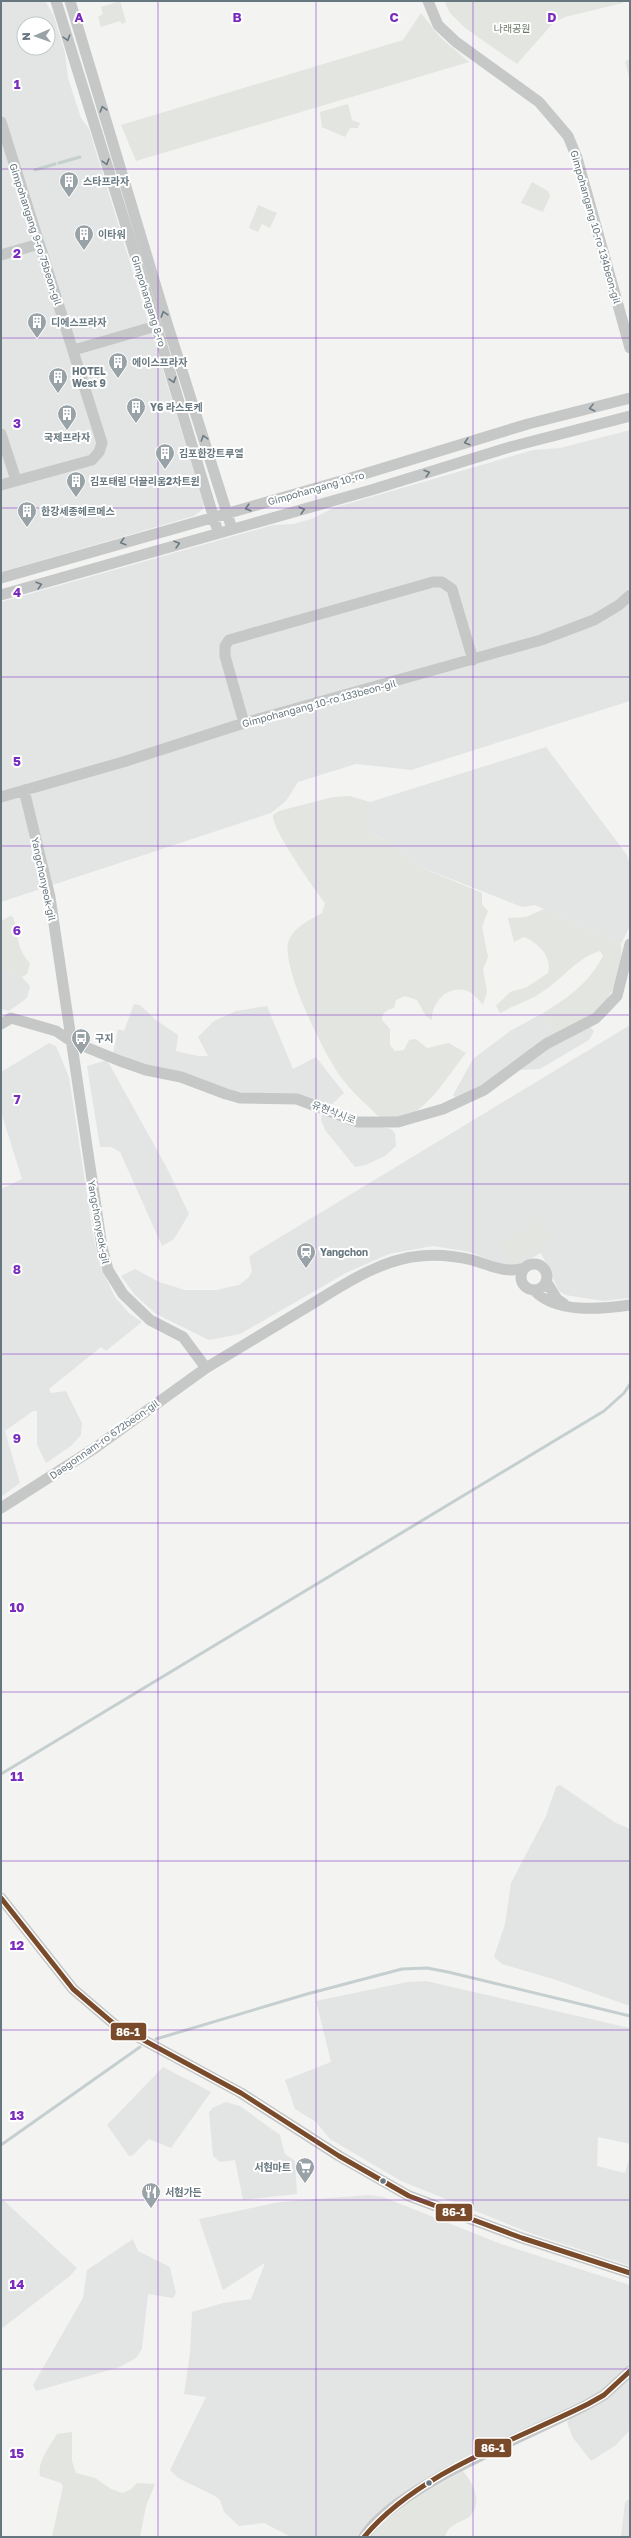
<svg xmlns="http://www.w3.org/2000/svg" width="631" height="2538" font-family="'Golos Text','Noto Sans KR',sans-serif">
<rect width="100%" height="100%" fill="#f3f3f2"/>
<!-- built -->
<path fill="#e3e5e5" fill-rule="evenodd" d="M1,1H45L53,14L65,53L68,78L81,118L89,129L204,504L203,509L194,516L1,572ZM24,24H48V48H24Z
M630,430V587L623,594L630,604V701L411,770L356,764L298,782L286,801L271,813L1,902V602L273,525L293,524L314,518L333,508L533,450L560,448Z
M546,747L627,855L630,864V926L621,944L535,905L522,907L416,865L392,843L370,834V802Z
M1,969L22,977L30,986L27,998L9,1011L1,1009Z
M134,1004L140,1005L156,1020L178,1035L176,1051L198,1056H208L198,1037L214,1021L236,1011L267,1006L293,1069L316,1057L344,1093L330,1106L304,1096L239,1093L113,1054L118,1029L124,1031Z
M543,1013L554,1036L507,1066L486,1084L457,1099L453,1095L473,1059L510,1031Z
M630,1025V1298L604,1301L565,1295L559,1291L541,1253L512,1269L470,1252L433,1246L389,1254L346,1273L240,1334L209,1340L156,1314L134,1294L121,1276L135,1269L159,1282L185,1290H216L239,1285L249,1277L252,1271L249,1257L254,1253Z
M590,1027L594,1031L589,1040L540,1069L520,1070L543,1049Z
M49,1043L56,1046L69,1077L94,1240L101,1268L115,1297L129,1313L142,1322L106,1351L101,1347L49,1389L51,1393L66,1391L82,1423L81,1435L71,1446L46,1463L37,1445V1411H33L5,1431L20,1483L1,1497V1189L22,1179L1,1112V1072Z
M107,1060L167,1168L189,1214L174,1239L162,1246L120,1152L111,1147H100L87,1066Z
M326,1113L391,1129L395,1133L396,1146L385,1156L366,1165L355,1167L325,1130L321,1120L322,1114Z
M560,1785L616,1823L630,1829V2006L553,1979L502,1964L494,1957L505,1924L511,1883L546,1816L556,1787Z
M426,1981L630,2028V2144L598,2137L597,2166L625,2173L630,2155V2266L530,2233L401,2181L330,2139L316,2122L295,2109L285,2080L331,2062L316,2001L407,1982Z
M163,2067L211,2092L171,2148L149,2139L133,2155L129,2156L107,2125Z
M226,2102L240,2106L280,2135L285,2154L295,2161L297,2194L243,2200L235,2160L220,2162L213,2156L209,2113L212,2108Z
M369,2195L383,2197L501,2244L630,2285V2364L603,2390L470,2458L360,2537H291L264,2523L239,2526L224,2512L220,2500L215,2496L178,2478L170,2470L206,2397L184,2394L190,2353L192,2312L223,2303L251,2299L265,2263L223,2290L199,2219L280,2202Z
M1,2198L77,2268L70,2276L1,2329Z
M133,2239L138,2251L170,2267L176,2293L173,2298L148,2294L142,2349L136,2358L120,2367L36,2391L33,2385L83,2298L87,2270Z
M630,2377V2430L616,2445L591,2461L573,2438L567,2423L569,2419Z
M630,2498V2537H621L625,2502Z"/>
<!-- green -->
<path fill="#e2e5e0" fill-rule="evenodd" d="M120,1L126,22L122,24L120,21L101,27L98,17L103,14L101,7Z
M451,1H622L623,3L565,17L554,22L517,64L465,28L450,13L445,3Z
M421,13L440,37L469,62L136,161L121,125L403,40Z
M630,58V80L625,62Z
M348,104L352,120L360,123L358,128H350L345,137L322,127L320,112Z
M80,154L82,159L35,173L33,171V168ZM79,156V157L35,170V169Z
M532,182L548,191L550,196L543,212L521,203Z
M258,205L277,213L270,228L262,224L258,232L249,228Z
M350,796L370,802V834L392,843L416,865L482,893V904L488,911L482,927L488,957L483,969L487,991L483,1005C478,999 472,991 464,990C446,986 431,1004 432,1020L426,1016L417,1000L405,996L396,1000L394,1008C387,1010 382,1012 382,1020L390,1029V1045L395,1051L404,1050L409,1040L416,1039L427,1048L449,1043L466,1053C446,1077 415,1136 377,1115C365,1103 351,1091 341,1077C325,1056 279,964 289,940C295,926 310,920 322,913L325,903C315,890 271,828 273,815L279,811L333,797Z
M544,909L621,944C622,955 620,964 618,974C609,1011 585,1019 554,1036L543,1013C568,998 589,983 603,956L600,951C576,958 563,979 542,992C529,1001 514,1005 500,1013L496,1006L510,992L527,987L548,973C553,958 538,942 524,937L514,942L508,918L526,917Z
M10,916L13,917C20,937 15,947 30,963L27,974L22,977L1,969V921Z
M540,1219L552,1240L511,1264L499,1244Z
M72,2432V2461L76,2473L95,2478L111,2489L122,2493L130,2490L137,2483L155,2484L146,2506L140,2537H52L63,2486L61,2483L40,2476C37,2461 50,2446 57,2434Z
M463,2471C472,2482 483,2501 471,2515C463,2523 448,2523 445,2537H370C390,2507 432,2489 463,2471Z"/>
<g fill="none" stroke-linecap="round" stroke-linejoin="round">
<!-- stream -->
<path stroke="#c6cfd0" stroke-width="3" d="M59,163L80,157
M35,170L55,164
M1,1774L604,1411L624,1393L630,1384
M156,2039L307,1994L402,1969L427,1968L448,1972L630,2016
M1,2145L140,2047"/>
<!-- minor -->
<path stroke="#c6c8c8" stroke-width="11" d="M56,1L131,242L218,532
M70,1L167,323L232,529
M428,1L438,25L456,42L539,102L568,136L577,158L630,348
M1,122L102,443L99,452L92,460L1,485
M1,255L39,244
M74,350L156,326
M1,434L16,480
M1,578L341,481L528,424L630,398
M1,595L371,490L510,447L630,416
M244,723L225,656V646L229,640L433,582H442L452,589L473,660
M24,790L50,897L102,1247L108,1270L123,1294L150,1320L183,1337L206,1368C238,1349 270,1329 302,1310C339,1288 377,1260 420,1256C438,1254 455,1256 472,1260C490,1265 505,1274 525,1268
M1,797L123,762L244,723L541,640L594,620L619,605L630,595
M1,1024L11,1018L56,1031L71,1041L120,1061L146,1070L181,1077L226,1094L240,1098L297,1099L358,1122H398L443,1109L484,1090L546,1044L596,1018L617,996L630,944
M521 1277a13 13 0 1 1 26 0a13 13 0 1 1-26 0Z
M546,1281L557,1299L564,1304
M534,1290C555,1314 602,1309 630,1305
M1,1508L95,1448L206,1368
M1,1898L73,1989L114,2024L241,2093L339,2156L409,2196L522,2238L630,2273
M364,2537C393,2487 534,2433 588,2404L604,2395L630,2371"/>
<!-- bus-1 casing -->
<g stroke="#fff" stroke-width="8">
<path id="bus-1" d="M1,1898L73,1989L114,2024L241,2093L339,2156L409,2196L522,2238L630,2273
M364,2537C418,2472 514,2441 588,2404L604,2395L630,2371"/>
</g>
<!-- bus-1 -->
<use href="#bus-1" stroke="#7a4b2a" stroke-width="5"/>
</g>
<!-- one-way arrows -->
<defs><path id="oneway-chevron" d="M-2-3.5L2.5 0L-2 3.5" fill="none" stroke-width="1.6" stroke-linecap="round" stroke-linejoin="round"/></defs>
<g stroke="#6c7b83">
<use href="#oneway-chevron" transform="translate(67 38) rotate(73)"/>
<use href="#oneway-chevron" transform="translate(103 109) rotate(-107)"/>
<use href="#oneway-chevron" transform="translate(106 162) rotate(73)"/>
<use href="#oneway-chevron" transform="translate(164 314) rotate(-107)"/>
<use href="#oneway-chevron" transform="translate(173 380) rotate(73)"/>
<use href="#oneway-chevron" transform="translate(592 408) rotate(166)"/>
<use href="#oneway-chevron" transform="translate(204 438) rotate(-108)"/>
<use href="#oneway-chevron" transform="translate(467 442) rotate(164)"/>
<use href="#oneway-chevron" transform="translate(427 473) rotate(-17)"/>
<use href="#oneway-chevron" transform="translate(248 508) rotate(164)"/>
<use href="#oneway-chevron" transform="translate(302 510) rotate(-16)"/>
<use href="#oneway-chevron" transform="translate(123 542) rotate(164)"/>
<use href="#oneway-chevron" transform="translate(177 544) rotate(-16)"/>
<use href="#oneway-chevron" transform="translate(39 585) rotate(-16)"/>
</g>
<!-- grid -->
<path fill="none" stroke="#7b2cbf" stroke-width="1" stroke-opacity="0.55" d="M158,1V2537M316,1V2537M473,1V2537M1,169H630M1,338H630M1,508H630M1,677H630M1,846H630M1,1015H630M1,1184H630M1,1354H630M1,1523H630M1,1692H630M1,1861H630M1,2030H630M1,2200H630M1,2369H630"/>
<!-- icons -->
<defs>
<g id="building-pin" transform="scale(1)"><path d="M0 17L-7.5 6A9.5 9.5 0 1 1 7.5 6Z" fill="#98a2a7" stroke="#fff"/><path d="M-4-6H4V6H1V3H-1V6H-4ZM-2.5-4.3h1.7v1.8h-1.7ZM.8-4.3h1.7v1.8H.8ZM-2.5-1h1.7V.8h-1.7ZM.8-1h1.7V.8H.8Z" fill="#fff"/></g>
<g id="bus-pin" transform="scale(1)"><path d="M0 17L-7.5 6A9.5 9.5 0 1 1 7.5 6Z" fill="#98a2a7" stroke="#fff"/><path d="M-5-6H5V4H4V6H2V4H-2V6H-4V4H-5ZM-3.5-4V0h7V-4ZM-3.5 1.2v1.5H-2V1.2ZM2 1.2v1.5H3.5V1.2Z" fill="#fff"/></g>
<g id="station-pin" transform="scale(1)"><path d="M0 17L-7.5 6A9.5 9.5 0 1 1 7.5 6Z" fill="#98a2a7" stroke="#fff"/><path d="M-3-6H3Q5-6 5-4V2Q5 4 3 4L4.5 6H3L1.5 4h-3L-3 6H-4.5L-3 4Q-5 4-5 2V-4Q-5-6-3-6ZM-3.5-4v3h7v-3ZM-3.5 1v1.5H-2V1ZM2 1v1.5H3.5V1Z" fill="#fff"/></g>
<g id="supermarket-pin" transform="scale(1)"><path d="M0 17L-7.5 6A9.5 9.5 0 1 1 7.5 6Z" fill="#98a2a7" stroke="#fff"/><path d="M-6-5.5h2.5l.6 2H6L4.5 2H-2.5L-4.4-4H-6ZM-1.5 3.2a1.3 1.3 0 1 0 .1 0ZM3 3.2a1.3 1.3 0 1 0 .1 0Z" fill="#fff"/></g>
<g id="restaurant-pin" transform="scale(1)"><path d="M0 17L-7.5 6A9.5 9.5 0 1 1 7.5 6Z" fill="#98a2a7" stroke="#fff"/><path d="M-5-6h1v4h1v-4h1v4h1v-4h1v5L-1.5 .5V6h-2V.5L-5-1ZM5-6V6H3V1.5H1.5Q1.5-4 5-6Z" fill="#fff"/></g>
</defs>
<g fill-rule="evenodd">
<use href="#building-pin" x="69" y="181"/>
<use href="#building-pin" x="84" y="234"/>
<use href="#building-pin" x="37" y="322"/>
<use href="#building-pin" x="118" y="362"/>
<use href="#building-pin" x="58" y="377"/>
<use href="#building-pin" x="136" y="407"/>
<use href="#building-pin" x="67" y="414"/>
<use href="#building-pin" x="165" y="453"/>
<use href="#building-pin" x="76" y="481"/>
<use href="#building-pin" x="27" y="511"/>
<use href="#bus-pin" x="81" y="1038"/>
<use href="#station-pin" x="306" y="1252"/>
<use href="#supermarket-pin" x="305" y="2167"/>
<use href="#restaurant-pin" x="151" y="2192"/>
</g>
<!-- markers -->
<g fill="#67777f" stroke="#fff" stroke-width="1.5">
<circle cx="383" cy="2181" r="3.5"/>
<circle cx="429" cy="2483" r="3.5"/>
</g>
<g text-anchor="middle" stroke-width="4" stroke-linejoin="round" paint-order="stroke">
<!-- park labels -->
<g font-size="10" fill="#6b7765" stroke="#fff">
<text x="512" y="32">나래공원</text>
</g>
<!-- poi labels -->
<g font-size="10" font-weight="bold" fill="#67777f" stroke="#fff" text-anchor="start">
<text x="83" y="185">스타프라자</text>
<text x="98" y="238">이타워</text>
<text x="51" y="326">디에스프라자</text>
<text x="132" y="366">에이스프라자</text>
<text x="72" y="375">HOTEL<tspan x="72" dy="12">West 9</tspan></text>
<text x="150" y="411">Y6 라스토케</text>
<text x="67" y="441" text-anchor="middle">국제프라자</text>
<text x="179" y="457">김포한강트루엘</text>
<text x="90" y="485">김포태림 더끌리움2차트윈</text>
<text x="41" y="515">한강세종헤르메스</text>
<text x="95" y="1042">구지</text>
<text x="320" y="1256">Yangchon</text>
<text x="291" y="2171" text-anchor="end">서현마트</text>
<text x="165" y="2196">서현가든</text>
</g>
<!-- street labels -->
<g font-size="10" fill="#67777f" stroke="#fff">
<text transform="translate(596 227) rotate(74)" y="4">Gimpohangang 10-ro 134beon-gil</text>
<text transform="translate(36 234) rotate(72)" y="4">Gimpohangang 9-ro 75beon-gil</text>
<text transform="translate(149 301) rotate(73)" y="4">Gimpohangang 8-ro</text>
<text transform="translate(316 488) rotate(-16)" y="4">Gimpohangang 10-ro</text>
<text transform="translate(319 703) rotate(-15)" y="4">Gimpohangang 10-ro 133beon-gil</text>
<text transform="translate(44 879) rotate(78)" y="4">Yangchonyeok-gil</text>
<text transform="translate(334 1112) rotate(21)" y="4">유현삭시로</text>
<text transform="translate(99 1222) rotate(80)" y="4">Yangchonyeok-gil</text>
<text transform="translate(104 1439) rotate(-35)" y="4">Daegonnam-ro 672beon-gil</text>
</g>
</g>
<g font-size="13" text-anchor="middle" font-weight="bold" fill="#7b2cbf" stroke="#fff" stroke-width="4" stroke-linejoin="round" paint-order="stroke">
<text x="79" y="22">A</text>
<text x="237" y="22">B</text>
<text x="394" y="22">C</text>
<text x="552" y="22">D</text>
<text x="17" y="89">1</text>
<text x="17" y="258">2</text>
<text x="17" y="428">3</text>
<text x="17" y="597">4</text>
<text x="17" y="766">5</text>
<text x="17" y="935">6</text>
<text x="17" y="1104">7</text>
<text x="17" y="1274">8</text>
<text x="17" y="1443">9</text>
<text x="17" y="1612">10</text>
<text x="17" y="1781">11</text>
<text x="17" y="1950">12</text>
<text x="17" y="2120">13</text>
<text x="17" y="2289">14</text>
<text x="17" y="2458">15</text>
</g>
<g stroke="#fff" stroke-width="1.5">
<rect x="110" y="2022" width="37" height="19" rx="4" fill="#7a4b2a"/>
<rect x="435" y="2203" width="38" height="19" rx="4" fill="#7a4b2a"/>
<rect x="474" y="2438" width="38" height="20" rx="4" fill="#7a4b2a"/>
</g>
<g font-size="11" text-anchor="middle" font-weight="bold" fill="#fff">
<text x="128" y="2036">86-1</text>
<text x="454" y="2216">86-1</text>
<text x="493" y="2452">86-1</text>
</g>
<!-- border -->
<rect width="631" height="2538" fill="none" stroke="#67777f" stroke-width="4"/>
<!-- north arrow -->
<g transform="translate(36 36) rotate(268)"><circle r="19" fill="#ffffff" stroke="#c2c9cc"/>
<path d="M0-3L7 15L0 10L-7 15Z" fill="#98a2a7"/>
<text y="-6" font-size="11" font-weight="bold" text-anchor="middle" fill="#67777f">N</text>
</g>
</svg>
